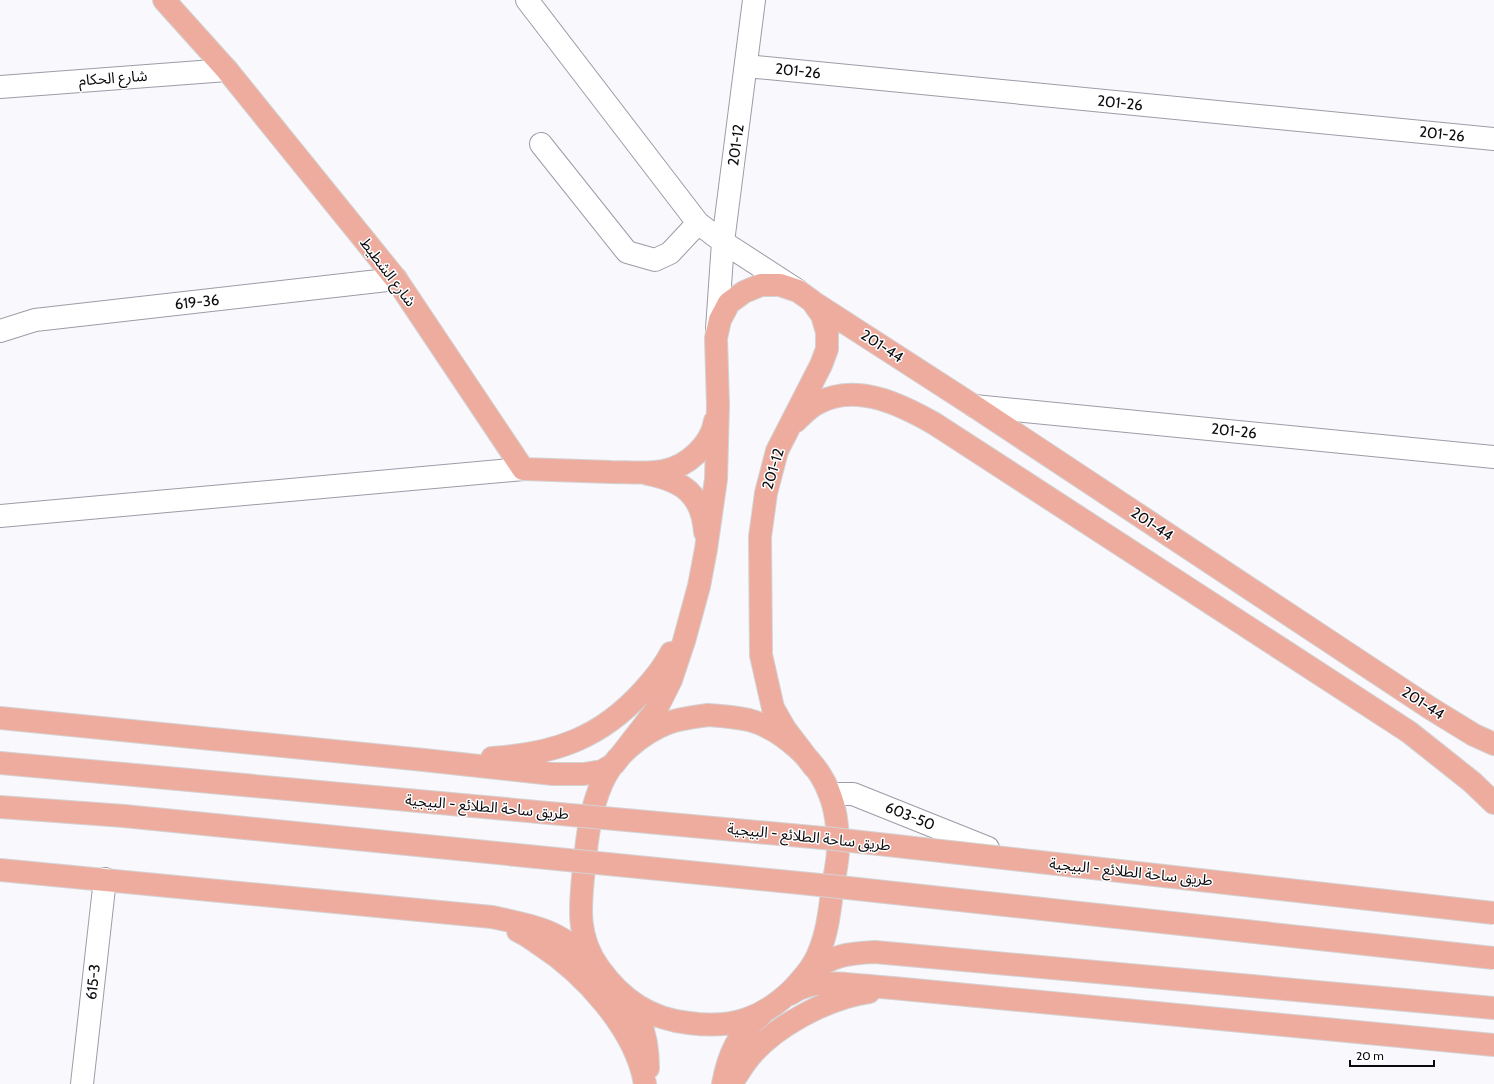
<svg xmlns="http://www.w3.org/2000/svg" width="1494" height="1084" font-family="Cabin,'Noto Sans Arabic',sans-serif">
<rect width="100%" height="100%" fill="#f8f8fd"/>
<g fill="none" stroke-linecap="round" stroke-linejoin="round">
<!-- minor casing -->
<g stroke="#9c9ca7" stroke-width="24">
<path id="minor" d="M527,0L698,223L723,242L797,290
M746,66L1494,139
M0,87L227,70
M541,144L627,252L655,260L670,253L698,223
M717,329L723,242L754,0
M0,331L35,320L396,279
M974,406L1494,457
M0,516L523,469
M830,794H853L988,848
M82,1084L105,879"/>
</g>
<!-- major casing -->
<g stroke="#d3d3d4" stroke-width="24">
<path id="major" d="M164,0L227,70L396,279L523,469C552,470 582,471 611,472C628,472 647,474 663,471C687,467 711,445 715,421
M813,302L974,406L1430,708L1474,735L1494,744
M796,421C803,414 810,406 820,402C858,383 902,405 935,424L1409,732L1472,782L1494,803
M648,474C683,481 702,494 705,532
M708,715C722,716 736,717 749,720C782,729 819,762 830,795C836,810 838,833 838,849C838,861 835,873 833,885C830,907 828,931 819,952C814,966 803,978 793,989C762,1019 732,1029 689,1023C650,1019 622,1000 599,968C576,936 580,905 584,868C587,839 590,810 602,783C613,757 642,733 668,723C681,718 694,717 708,715Z
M0,718L424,760L553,774H584L602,771L614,764L656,710L671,680L684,641L699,586L706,549L716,479L718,405L716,338L720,320L729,303L744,292L761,285H780L798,291L812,301L822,315L827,332V349L821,365L777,451L766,493L760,537L761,655L773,708L785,729L814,767
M492,758C555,754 601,738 644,690C654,679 664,667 671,653
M0,763L123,774
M0,807L124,816
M0,870L492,917C510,921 529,924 546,931C563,938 578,949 593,960
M518,931C525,934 532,939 539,944C584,973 636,1029 645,1084
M809,973C830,956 848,953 875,952L1494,1008
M790,994C796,990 803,987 810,985C831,980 871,987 893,988L1494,1045
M627,1001C643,1019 648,1044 648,1068
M723,1084C728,1056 738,1033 761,1015
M731,1084C736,1077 740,1070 745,1063C770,1028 827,998 869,992"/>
</g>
<!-- minor -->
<use href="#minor" stroke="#fff" stroke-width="22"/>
<!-- major -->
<use href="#major" stroke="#eeac9e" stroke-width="22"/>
<!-- major-bridge casing -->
<g stroke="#d3d3d4" stroke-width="24" stroke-linecap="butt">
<path id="major-bridge" d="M123,774L834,839L1494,913
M124,816L830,886L1494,958"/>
</g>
<!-- major-bridge -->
<use href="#major-bridge" stroke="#eeac9e" stroke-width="22"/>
</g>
<g text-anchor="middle" stroke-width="3" stroke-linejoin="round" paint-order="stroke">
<!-- street labels -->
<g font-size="15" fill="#0b0b0f" stroke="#fff">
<text transform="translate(798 71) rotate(6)" y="5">201-26</text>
<text transform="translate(113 78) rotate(-4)" y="5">شارع الحكام</text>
<text transform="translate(1120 103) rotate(6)" y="5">201-26</text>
<text transform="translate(1442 134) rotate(6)" y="5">201-26</text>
<text transform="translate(736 145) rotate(-82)" y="5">201-12</text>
<text transform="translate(388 272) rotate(53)" y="5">شارع الشطيط</text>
<text transform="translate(197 302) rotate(-6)" y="5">619-36</text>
<text transform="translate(882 346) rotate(33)" y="5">201-44</text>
<text transform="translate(1234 431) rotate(6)" y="5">201-26</text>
<text transform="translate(773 469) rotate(-73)" y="5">201-12</text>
<text transform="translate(1152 524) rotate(34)" y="5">201-44</text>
<text transform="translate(1423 703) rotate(33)" y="5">201-44</text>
<text transform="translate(487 807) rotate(5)" y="5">طريق ساحة الطلائع - البيجية</text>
<text transform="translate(910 816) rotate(22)" y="5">603-50</text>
<text transform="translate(809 837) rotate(6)" y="5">طريق ساحة الطلائع - البيجية</text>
<text transform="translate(1131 872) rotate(6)" y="5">طريق ساحة الطلائع - البيجية</text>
<text transform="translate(93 982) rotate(-84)" y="5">615-3</text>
</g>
</g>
<!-- scale -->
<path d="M1350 1060v6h84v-6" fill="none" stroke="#0b0b0f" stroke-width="2"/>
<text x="1356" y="1060" font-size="12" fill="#0b0b0f" stroke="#ffffff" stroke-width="3" paint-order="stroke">20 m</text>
</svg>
